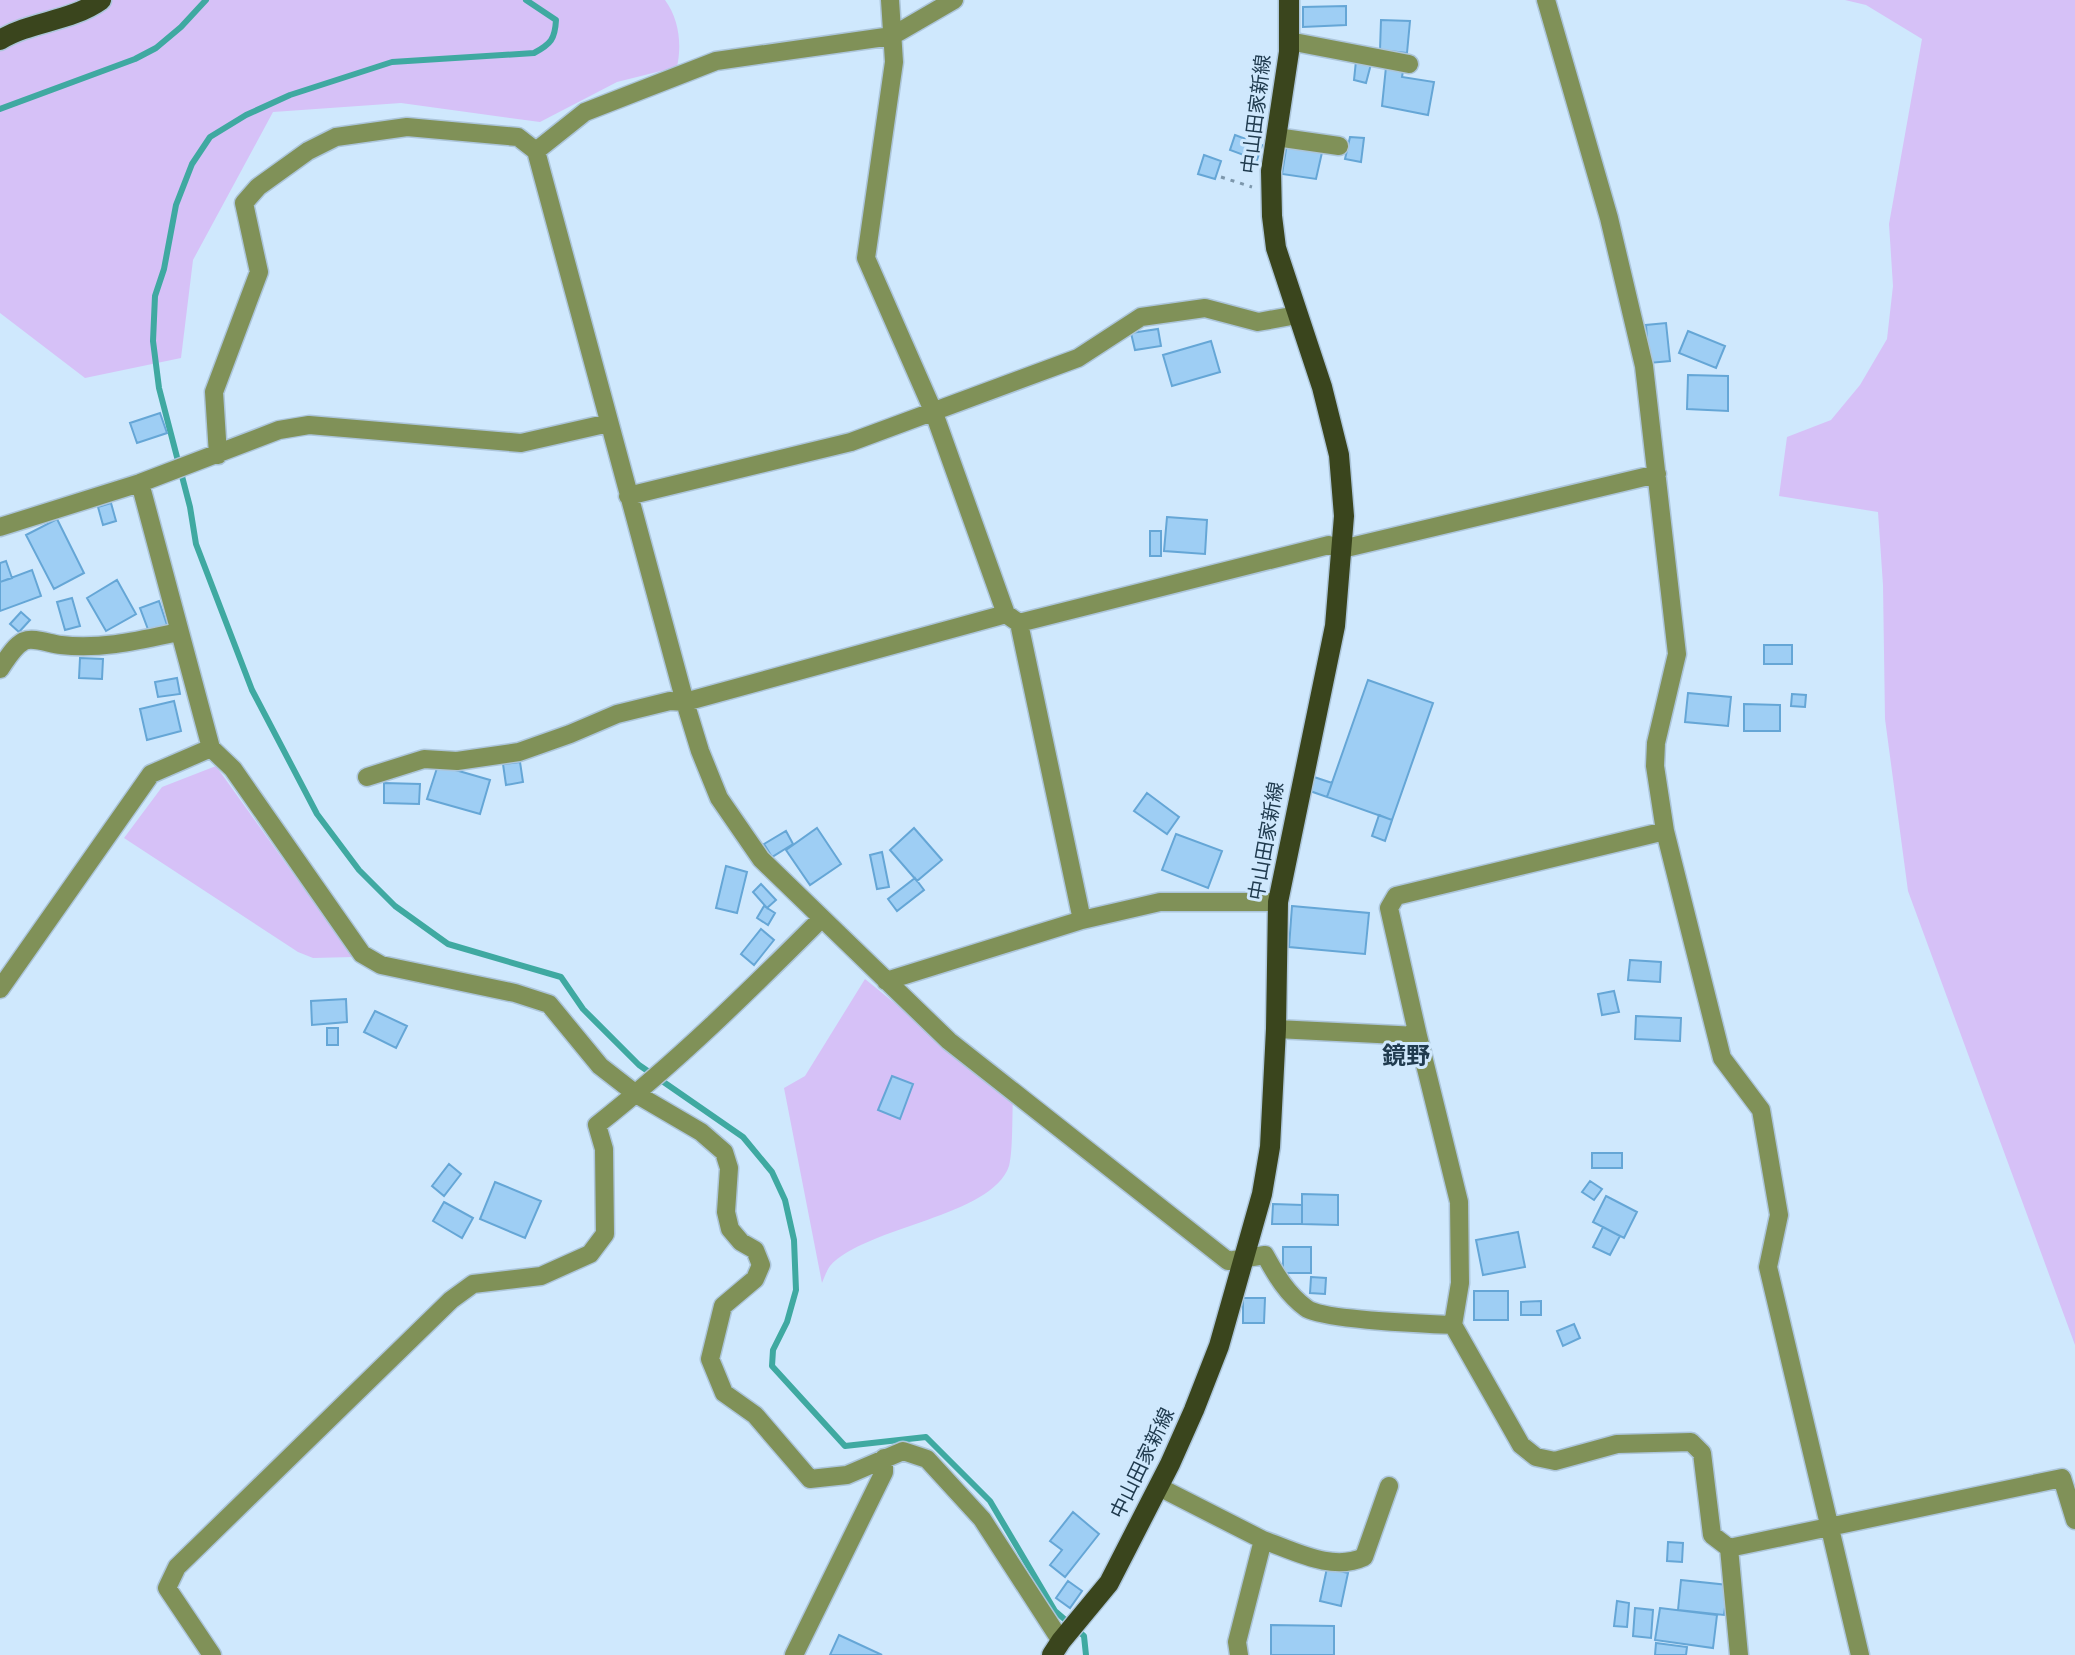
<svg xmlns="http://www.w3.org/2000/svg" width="2075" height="1655" font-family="'PT Sans','Noto Sans JP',sans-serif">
<rect width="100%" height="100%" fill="#cfe8fd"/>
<!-- green -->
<path fill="#d6c1f7" d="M0,0H665C679,19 682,44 677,67L617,82L540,122L401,103L273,112L193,260L181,358L85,378L0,313Z
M1845,0H2075V1345L1908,891L1885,719L1883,585L1878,512L1779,496L1787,437L1831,420L1860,385L1887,339L1893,286L1889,224L1922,39L1866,5Z
M216,766L353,957L313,958L298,952L124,838L162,787Z
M865,979L1013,1099C1012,1116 1013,1152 1009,1166C992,1217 866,1226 830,1266C827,1270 824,1278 822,1283L784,1088L805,1076Z"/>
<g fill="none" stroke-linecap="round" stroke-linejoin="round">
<!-- stream -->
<path stroke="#3fa9a1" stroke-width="6" d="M526,0L556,20C555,39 551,44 534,53L392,62L290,95L246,115L210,137L192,164L176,205L164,269L155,296L153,341L159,388L190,507L196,544L252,690L317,814L359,870L395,906L448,944L561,977L583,1009L639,1065L743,1137L772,1172L785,1200L794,1240L796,1290L787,1322L773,1350L772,1366L845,1446L926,1437L990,1501L1055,1611L1084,1636L1086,1655
M0,109L135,59L156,48L181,27L206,0"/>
</g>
<!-- building -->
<path fill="#9ecef4" stroke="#65a6d6" stroke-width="2" d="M1346,6V25L1303,27V7Z
M1381,20L1410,21L1407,53L1380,50Z
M1356,61L1371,64L1366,83L1354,80Z
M1386,67L1403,71L1402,77L1434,82L1428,115L1382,106Z
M1235,135L1262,145L1257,160L1230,150Z
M1350,137L1364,138L1361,162L1345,159Z
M1287,143L1323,148L1316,179L1282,174Z
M1204,155L1221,161L1215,179L1198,174Z
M1666,323L1670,361L1649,363L1646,325Z
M1158,329L1161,346L1135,350L1131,333Z
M1688,331L1725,346L1716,368L1679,353Z
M1211,341L1220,372L1172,386L1163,355Z
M1688,375L1728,376V411L1687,409Z
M160,413L167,433L137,443L130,423Z
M111,503L116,521L103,525L98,507Z
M1167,517L1207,520L1205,554L1164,551Z
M57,519L84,573L54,589L26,535Z
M1150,531H1161V556H1150Z
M6,561L12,578L0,582V563Z
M32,570L41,596L0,611V582Z
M117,580L136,614L106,631L87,598Z
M72,598L80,626L65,630L57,602Z
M159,601L167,625L149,632L140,608Z
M21,612L30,620L19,632L10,624Z
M1764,645H1792V664H1764Z
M80,658L103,659L102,679L79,678Z
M177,678L180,694L158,697L155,682Z
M1368,680L1433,703L1392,820L1327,797Z
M1688,693L1731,697L1728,726L1685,722Z
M1792,694L1806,695L1805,707L1791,706Z
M174,701L181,731L147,740L140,709Z
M1744,704L1780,705V731H1744Z
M520,762L523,782L506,785L503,764Z
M438,765L490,780L480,814L427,799Z
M1314,777L1332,783L1327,797L1310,791Z
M384,783L420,784L419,804L384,803Z
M1147,793L1179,817L1167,834L1134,811Z
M1379,815L1392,820L1385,841L1372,836Z
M817,828L841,864L810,885L786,850Z
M914,828L942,860L917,881L890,850Z
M786,831L793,844L772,857L764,844Z
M1176,834L1222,851L1208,888L1162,870Z
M882,852L889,887L877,889L870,855Z
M726,866L747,872L737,913L716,908Z
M915,878L924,890L897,911L888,899Z
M761,884L776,900L767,908L753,892Z
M764,906L775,913L768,925L757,918Z
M1292,906L1369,913L1365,954L1289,947Z
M761,929L774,940L754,965L741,954Z
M1630,960L1661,962L1660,982L1628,980Z
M1614,991L1619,1012L1602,1015L1598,994Z
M346,999L347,1022L312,1025L311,1001Z
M375,1011L407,1026L396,1048L364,1032Z
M1636,1016L1681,1018L1680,1041L1635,1039Z
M327,1028H338V1045H327Z
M892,1076L913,1084L900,1119L878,1110Z
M1592,1153H1622V1168H1592Z
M449,1164L461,1174L444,1196L432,1186Z
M1590,1181L1602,1189L1594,1200L1582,1192Z
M495,1182L541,1201L525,1238L480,1219Z
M1302,1194L1338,1195V1225L1302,1224Z
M1606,1196L1637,1212L1624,1238L1593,1222Z
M444,1202L473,1218L462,1238L433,1221Z
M1273,1204L1302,1205V1224H1272Z
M1603,1227L1620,1236L1610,1255L1593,1247Z
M1518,1232L1525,1267L1483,1275L1476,1240Z
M1283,1247H1311V1273H1283Z
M1311,1277L1326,1278L1325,1294L1310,1293Z
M1474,1291H1508V1320H1474Z
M1243,1298H1265L1264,1323H1243Z
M1541,1301V1315H1521V1302Z
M1574,1324L1580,1338L1563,1346L1557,1331Z
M1073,1512L1099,1534L1065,1577L1050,1565L1062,1550L1050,1541Z
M1668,1542L1683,1543L1682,1562L1667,1561Z
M1327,1568L1348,1573L1341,1606L1320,1601Z
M1681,1580L1728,1585L1724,1615L1678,1610Z
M1068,1581L1082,1591L1070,1608L1056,1598Z
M1617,1601L1629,1603L1627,1627L1614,1626Z
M1635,1608L1653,1610L1651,1638L1633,1636Z
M1660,1608L1717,1615L1713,1648L1655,1640Z
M1271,1625L1334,1626V1655H1271Z
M839,1635L882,1655H830Z
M1656,1643L1687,1647L1686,1655H1655Z"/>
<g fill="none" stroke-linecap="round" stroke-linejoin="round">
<!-- minor casing -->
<g stroke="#acc5da" stroke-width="21">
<path id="minor" d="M890,0L894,62L866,258L934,413L1006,614L1019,623L1082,920
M1546,0L1609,218L1644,366L1677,654L1656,743L1655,766L1665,831L1722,1058L1761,1110L1779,1215L1768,1267L1860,1655
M1289,41L1409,64
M1276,137L1339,146
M536,151L585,112L716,61L892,36L954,0
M218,455L214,392L259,272L244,203L258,187L308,151L336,137L407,127L518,137L536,151L685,702L700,751L719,798L761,859L949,1041L1228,1261L1265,1255C1276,1275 1287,1294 1306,1308C1321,1320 1429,1324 1453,1325L1521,1445L1536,1457L1555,1461L1617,1444L1691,1442L1702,1453L1712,1535L1729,1548L2062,1478L2075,1520
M140,483L211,748L233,769L362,954L381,965L515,993L549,1004L600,1066L636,1094L701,1132L724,1152L729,1168L726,1212L730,1229L741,1242L755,1250L761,1265L755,1279L723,1306L710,1359L724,1393L755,1415L810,1479L847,1475L903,1451L927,1459L982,1519L1061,1641
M628,496L851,442L1078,358L1141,317L1205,308L1258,322L1297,315
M0,527L140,483L279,430L309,425L521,443L609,423
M1019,623L1329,545L1342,549L1657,474
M0,669C7,659 13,647 24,641C34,637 50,644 61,645C101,650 141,640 179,632
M367,777L424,759L457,761L519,752L570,734L617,714L670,701L685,702L1006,614
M886,981L1082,920L1160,902H1278
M0,989L151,774L211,748
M1276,1029L1418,1036L1459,1202L1460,1283L1453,1325
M1418,1036L1389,908L1396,896L1665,831
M1159,1487L1263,1540L1237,1642L1239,1655
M1263,1540C1295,1551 1332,1572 1364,1557L1389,1486
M1729,1548L1739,1655
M212,1655L167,1588L177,1567L451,1300L473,1284L541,1276L590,1254L605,1234L604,1149L597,1125C677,1062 749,991 821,919
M794,1655L884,1472V1458"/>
</g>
<!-- major casing -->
<g stroke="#acc5da" stroke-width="23">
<path id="major" d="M0,40C31,21 70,22 101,0
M1052,1655L1061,1641L1109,1583L1170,1464L1194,1410L1219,1346L1262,1194L1270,1147L1276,1029L1278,902L1335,626L1344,516L1339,455L1322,387L1276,248L1272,216L1271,171L1289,52V0"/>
</g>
<!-- path -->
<path stroke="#7d97ac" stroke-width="3" stroke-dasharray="4 6" stroke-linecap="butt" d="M1221,177L1252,187"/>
<!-- minor -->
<use href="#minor" stroke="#809158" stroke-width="18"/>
<!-- major -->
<use href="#major" stroke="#3a451d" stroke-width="20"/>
</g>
<g text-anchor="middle" stroke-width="6" stroke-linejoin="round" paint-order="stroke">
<!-- street labels -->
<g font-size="20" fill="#203b4f" stroke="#cfe8fd">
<text transform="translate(1256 114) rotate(-83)" y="7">中山田家新線</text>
<text transform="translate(1266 841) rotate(-80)" y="7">中山田家新線</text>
<text transform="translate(1142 1463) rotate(-64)" y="7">中山田家新線</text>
</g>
<!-- quarter labels -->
<g font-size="24" font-weight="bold" fill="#203b4f" stroke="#cfe8fd">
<text x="1406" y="1064">鏡野</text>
</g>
</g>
</svg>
